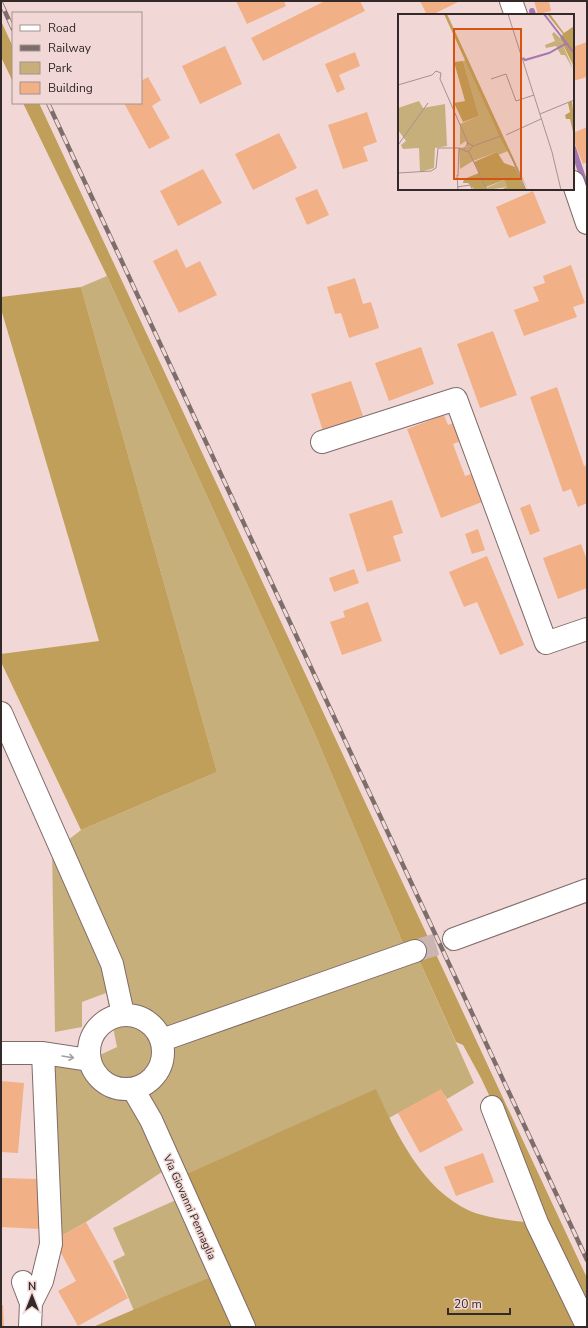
<svg xmlns="http://www.w3.org/2000/svg" width="588" height="1328" font-family="'Nunito Sans',sans-serif">
<rect width="100%" height="100%" fill="#f1d8d6"/>
<!-- green -->
<path fill="#c7af7b" d="M107,276L314,732L407,953L415,951L474,1083L447,1099L441,1090L389,1118L376,1090L177,1178L171,1166L86,1222L54,1240L44,1057L89,1060L117,1047L106,993L82,1002V1027L55,1032L52,847L68,840L81,830L217,772L81,287Z
M185,1196L220,1273L134,1311L113,1261L125,1255L113,1228Z"/>
<!-- forest -->
<path fill="#bf9f5a" d="M1,21L13,47V82L1,57Z
M23,103H39L587,1278V1303L481,1078L463,1045L456,1042L415,951L407,953L314,732L107,276Z
M81,287L217,772L81,830L1,662V654L99,641L1,309V297Z
M376,1089C397,1135 422,1189 470,1211C490,1219 515,1221 537,1223L587,1327H93L220,1273L177,1178Z"/>
<g fill="none" stroke-linecap="round" stroke-linejoin="round">
<!-- stream -->
<path stroke="#a478b0" stroke-width="6" d="M532,11L533,15
M573,148L585,184"/>
</g>
<!-- building -->
<path fill="#f2b086" d="M236,1H284L286,6L247,24Z
M325,1H360L365,11L263,61L251,38Z
M420,1H460L432,15H427Z
M534,1H549L551,11L538,14Z
M587,42V77L573,81V47Z
M225,46L242,84L200,104L182,66Z
M355,52L360,66L339,75L345,89L337,93L325,64Z
M148,77L161,100L152,106L170,138L149,149L124,103H141V81Z
M367,112L377,142L363,147L368,161L343,169L328,125Z
M587,127V162L583,164L573,139V133Z
M279,133L297,168L253,190L235,154Z
M203,169L222,203L178,226L160,191Z
M317,189L329,215L307,225L295,198Z
M533,191L546,223L509,238L496,207Z
M177,249L186,268L200,261L217,295L179,313L153,261Z
M571,265L585,303L573,307L577,317L524,336L514,310L539,301L533,287L545,283L543,276Z
M355,278L363,304L371,302L379,328L349,338L341,313L335,314L327,287Z
M493,331L517,395L480,408L457,344Z
M421,347L434,384L389,401L375,363Z
M351,381L363,416L351,420L353,427L323,431L311,394Z
M557,387L584,466L587,465V503L578,507L571,489L563,492L530,397Z
M444,415L448,425L456,422L463,440L453,444L465,476L471,474L482,502L441,518L407,429Z
M392,500L403,533L393,536L401,561L367,572L349,514Z
M530,504L540,531L530,535L520,508Z
M478,529L485,550L472,554L465,534Z
M581,544L587,560V588L558,599L543,558Z
M487,556L524,645L500,655L477,602L464,607L449,572Z
M354,569L359,583L334,592L329,578Z
M368,602L382,641L342,655L330,622L345,617L343,611Z
M1,1081L24,1083L18,1153L1,1152Z
M441,1089L463,1130L420,1153L398,1113Z
M483,1153L494,1182L456,1196L444,1167Z
M1,1178L38,1179L40,1229L1,1227Z
M86,1222L128,1298L78,1326L58,1291L76,1281L54,1240Z
M1,1305H3L4,1327H1Z"/>
<g fill="none" stroke-linecap="round" stroke-linejoin="round">
<!-- minor-tunnel -->
<path stroke="#cbb5b3" stroke-width="22" stroke-dasharray="22 11" stroke-linecap="butt" d="M415,951L454,939"/>
<!-- minor casing -->
<g stroke="#816b69" stroke-width="24">
<path id="minor" d="M511,1L516,15
M573,182L587,223
M322,442L456,399L546,643L587,629
M1,713L112,964L123,1014
M454,939L587,890
M89 1052a37 37 0 1 1 74 0a37 37 0 1 1-74 0Z
M162,1040L415,951
M1,1053H43L89,1060
M133,1089L151,1120L244,1327
M492,1107L537,1223L587,1326
M23,1282L31,1303L30,1327
M31,1303L42,1281L51,1244L43,1053"/>
</g>
<!-- minor -->
<use href="#minor" stroke="#fff" stroke-width="22"/>
<!-- rail casing -->
<g stroke="#7d6e6c" stroke-width="4.5">
<path id="rail" d="M1,3L13,29
M48,103L587,1260"/>
</g>
<!-- rail -->
<use href="#rail" stroke="#f1d8d6" stroke-width="3" stroke-dasharray="9" stroke-linecap="butt"/>
</g>
<!-- one-way arrows -->
<defs><path id="oneway-shaft" d="M-6 0H5M1.5-3L5.5 0L1.5 3" fill="none" stroke-width="1.6" stroke-linecap="round" stroke-linejoin="round"/></defs>
<use stroke="#a39f9e" href="#oneway-shaft" transform="translate(68 1057) rotate(9)"/>
<g text-anchor="middle" stroke-width="3" stroke-linejoin="round" paint-order="stroke">
<!-- street labels -->
<g font-size="11" fill="#322928" stroke="#f1d8d6">
<text transform="translate(190 1207) rotate(66)" y="4">Via Giovanni Pennaglia</text>
</g>
</g>
<!-- overview -->
<g transform="translate(398 14)">
<rect width="176" height="176" fill="#f1d8d6"/>
<path d="M156,18L162,24L176,57L167,41H163L158,32L148,34L147,31L157,27L154,20ZM68,46L110,137L100,141L99,138L75,147L62,155L61,134L69,133L68,127L62,131V110L81,102L65,47ZM21,87L25,94L47,90L49,132L37,134L36,154L22,158L21,134L5,135L3,131L8,127L0,116V94ZM106,166L109,173L89,176L88,174Z" fill="#c7af7b"/>
<path d="M46,0H49L130,176L102,123ZM149,0H152L166,19L176,12V53L162,24L165,20ZM65,47L81,102L65,108L56,89L67,87L56,48ZM174,87L176,105L175,118L172,105H168L167,101L172,98L170,89ZM99,138L106,149L117,153L128,176H102L109,173L106,166L88,173L89,176H77L70,169H65L66,165L81,159L76,148Z" fill="#bf9f5a"/>
<path fill="none" stroke="#a478b0" stroke-width="2" d="M146,0L176,39M125,44L127,46L151,39L169,29"/>
<path fill="none" stroke="#a59290" stroke-width="1" d="M110,0L154,138L163,176M34,61L38,57L43,59L42,65L70,129M93,65L108,60L118,87L136,81M0,71L34,61M142,100L176,86M108,121L143,105M0,131L30,89M75,132L103,122M71,138L89,176M112,140L128,176M0,159L33,157L38,154L40,134H61L70,138L75,132L70,129L66,135M59,161L60,176M60,162L61,134M59,173L72,171L75,176"/>
<path fill="#d6540f" fill-opacity="0.15" stroke="#d6540f" stroke-width="2" d="M56,15H123V165H56Z"/>
<rect width="176" height="176" fill="none" stroke="#322928" stroke-width="2"/>
</g>
<!-- border -->
<rect width="588" height="1328" fill="none" stroke="#322928" stroke-width="4"/>
<!-- legend -->
<rect x="12" y="12" width="130" height="92" fill="#f1d8d6" stroke="#a59290"/>
<rect x="20" y="25" width="20" height="6" fill="#ffffff" stroke="#a59290"/>
<text x="48" y="32" font-size="12" fill="#322928">Road</text>
<rect x="20" y="45" width="20" height="6" fill="#7d6e6c" stroke="#a59290"/>
<text x="48" y="52" font-size="12" fill="#322928">Railway</text>
<rect x="20" y="62" width="20" height="12" fill="#c7af7b" stroke="#a59290"/>
<text x="48" y="72" font-size="12" fill="#322928">Park</text>
<rect x="20" y="82" width="20" height="12" fill="#f2b086" stroke="#a59290"/>
<text x="48" y="92" font-size="12" fill="#322928">Building</text>
<!-- north arrow -->
<g transform="translate(32 1296)" stroke="#f1d8d6" stroke-width="3" paint-order="stroke">
<path d="M0-3L7 15L0 10L-7 15Z" fill="#322928"/>
<text y="-6" font-size="11" font-weight="bold" text-anchor="middle" fill="#322928">N</text>
</g>
<!-- scale -->
<path d="M448 1308v6h62v-6" fill="none" stroke="#322928" stroke-width="2"/>
<text x="454" y="1308" font-size="12" fill="#322928" stroke="#f1d8d6" stroke-width="3" paint-order="stroke">20 m</text>
</svg>
